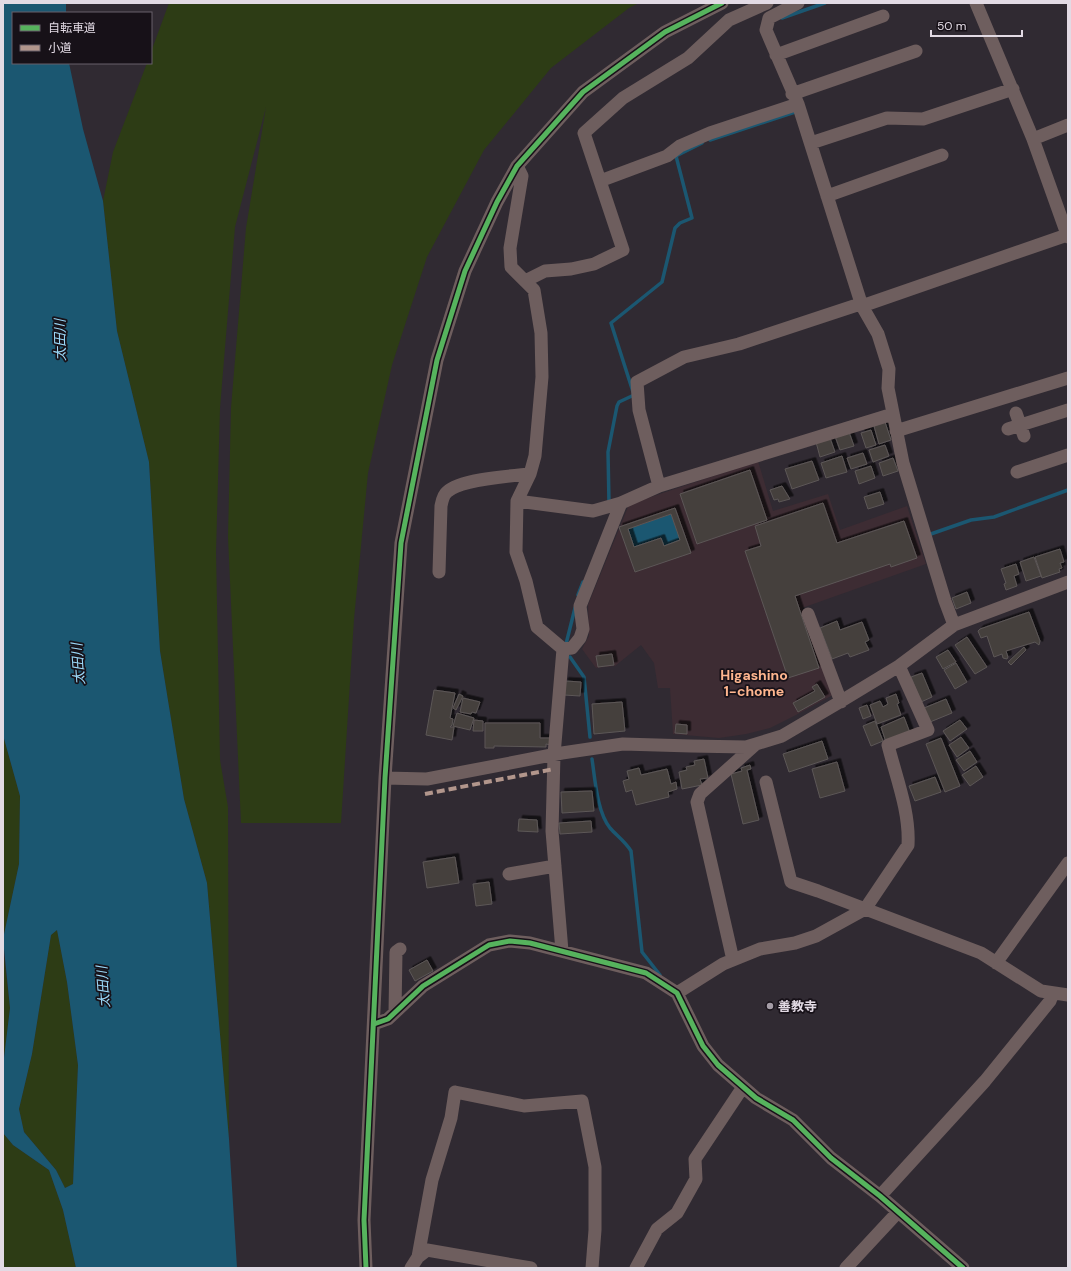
<svg xmlns="http://www.w3.org/2000/svg" width="1071" height="1271" font-family="'DM Sans','Noto Sans JP',sans-serif">
<defs>
<filter id="shadow"><feDropShadow dx="3.5" dy="-3.5" stdDeviation="0" flood-color="#0009"/></filter>
</defs>
<rect width="100%" height="100%" fill="#302a32"/>
<!-- education -->
<path fill="#3d2c33" d="M758,461L773,511L828,494L840,530L907,506L926,564L802,608L833,692L831,696L796,715L770,728L746,734L719,738L673,734L670,688H658L654,663L641,645L615,666L596,668L582,649L589,636L588,605L628,507L633,503Z"/>
<!-- green -->
<path fill="#2d3c15" d="M169,3H639L629,8L551,68L484,150L427,257L392,365L368,473L354,619L341,823H241L228,537L231,408L246,228L266,107L235,227L220,408L216,552L220,760L228,807L229,1139L207,883L184,799L160,651L149,462L117,331L103,201L113,152L147,63H151V52Z
M3,735L20,796L19,864L3,939Z
M57,930L67,982L78,1065L73,1184L65,1188L56,1170L24,1132L19,1109L32,1054L51,935Z
M3,948L10,1008L3,1066Z
M3,1133L13,1145L49,1170L63,1210L76,1268H3Z"/>
<!-- water -->
<path fill="#1b5771" fill-rule="evenodd" d="M3,3H66V13H13V63H69L83,129L103,201L117,331L149,462L160,651L184,799L207,883L229,1139L237,1268H76L63,1210L49,1170L13,1145L3,1133V1066L10,1008L3,939L19,864L20,796L3,735ZM57,930L67,982L78,1065L73,1184L65,1188L56,1170L24,1132L19,1109L32,1054L51,935Z
M671,514L680,540L664,546L660,538L634,547L628,529Z"/>
<g fill="none" stroke-linecap="round" stroke-linejoin="round">
<!-- stream -->
<path stroke="#1b5771" stroke-width="3.5" d="M782,18L825,3
M710,140L795,112
M609,503L608,452L617,406L619,402L634,395L611,323L662,282L675,228L680,223L692,218L676,156L702,143
M928,535L971,520L994,517L1068,490
M578,595L583,582
M566,644L575,608
M570,657L584,677L590,737
M592,759C595,779 597,812 610,828C617,836 625,841 631,851L642,952L660,975"/>
</g>
<!-- building -->
<path fill="#453f3e" stroke="#5c5756" fill-rule="evenodd" filter="url(#shadow)" d="M885,422L891,440L879,444L874,426Z
M871,430L876,445L866,448L861,433Z
M849,432L854,446L840,450L835,436Z
M830,438L835,452L820,457L816,442Z
M885,445L889,456L873,462L869,450Z
M863,453L867,464L851,469L847,458Z
M842,456L847,472L826,478L821,463Z
M893,458L898,471L883,476L879,463Z
M812,461L819,480L792,489L785,469Z
M871,466L875,478L859,484L855,471Z
M750,470L767,520L697,544L680,494Z
M782,486L790,499L779,502L778,499L774,500L770,490Z
M880,492L884,504L868,509L864,497Z
M823,503L837,543L904,521L917,558L891,567L890,564L795,596L819,668L788,678L745,551L761,546L755,526Z
M675,508L691,553L635,572L619,527ZM671,514L680,540L664,546L661,538L634,547L628,529Z
M1060,549L1064,562L1060,563L1062,568L1059,569L1060,572L1042,578L1035,557Z
M1034,557L1041,576L1026,581L1020,562Z
M1016,564L1019,574L1014,576L1017,586L1006,590L1004,584L1006,583L1001,569Z
M967,592L971,603L956,609L952,598Z
M1029,612L1040,641L1039,645L1035,642L1006,651L1008,657L1007,659L1003,658L1002,654L994,657L987,636L981,638L978,631L980,629Z
M837,621L840,630L862,622L869,640L865,642L869,650L850,657L848,653L832,659L820,628Z
M967,637L987,667L975,674L955,645Z
M1024,647L1026,650L1011,665L1008,662Z
M948,650L956,662L943,669L936,657Z
M612,654L614,665L598,667L596,656Z
M956,663L967,682L955,689L944,670Z
M922,673L932,697L921,702L911,677Z
M565,681L581,682L580,696L564,695Z
M817,684L825,697L798,712L793,703L815,691L812,687Z
M434,690L455,693L450,718L453,719L452,725L450,727H454L452,740L426,735Z
M459,694L463,696L456,710L453,708Z
M896,694L899,703L897,704L901,715L877,724L870,705L880,701L883,707L888,704L886,698Z
M463,698L480,702L476,713L472,712L471,714L460,712Z
M946,699L952,713L930,722L924,708Z
M622,702L625,731L594,734L592,704Z
M867,705L871,716L863,719L859,708Z
M457,713L474,718L470,730L453,726Z
M904,717L910,733L886,742L881,727Z
M474,720L483,721V731H473Z
M960,720L967,729L950,741L943,731Z
M875,721L883,741L871,746L863,726Z
M485,723H540V738H551V745L546,744V747L494,746V748H485Z
M676,724L687,725V734L675,733Z
M961,737L969,748L957,757L949,745Z
M941,738L960,786L945,792L926,744Z
M822,741L828,759L789,772L783,754Z
M970,751L977,762L964,771L956,760Z
M704,759L708,778L700,779L702,785L682,789L679,772L687,770L686,767L695,765L694,761Z
M837,762L845,791L820,798L812,769Z
M750,765L751,769L747,770L759,820L743,824L731,774L742,771L741,768Z
M976,766L983,777L970,786L962,775Z
M639,768L641,775L667,769L671,784L676,782L677,789L668,792L669,797L636,805L632,790L626,792L623,781L629,779L627,771Z
M935,777L941,792L915,801L909,786Z
M592,791L594,811L562,813L561,792Z
M519,819L537,820L538,832L518,831Z
M591,821L592,832L560,834L559,823Z
M455,857L459,883L427,888L423,862Z
M489,882L492,904L476,906L473,884Z
M427,960L433,971L415,981L409,970Z"/>
<g fill="none" stroke-linecap="round" stroke-linejoin="round">
<!-- minor -->
<path stroke="#6e5e5e" stroke-width="13" d="M798,3L769,18L766,30L798,104L862,306L878,334L889,369L888,388L903,463L945,601L954,625
M976,3L1033,139L1068,237
M776,55L883,16
M792,94L916,51
M1033,139L1068,125
M811,143L887,118L923,119L1013,89
M517,166L522,176L510,248L511,267L534,290L541,333L542,377L535,456L530,474L517,501L516,552L526,581L537,627L563,649L554,755L552,831L562,951
M600,181L667,156L680,146L710,133L798,104
M827,196L942,155
M525,281L545,271L571,269L594,264L623,250L584,133L623,98L688,58L729,20L767,3
M1016,413L1024,436
M1008,429L1068,410
M896,431L1068,378
M1017,472L1068,455
M659,486L639,410L637,382L684,357L739,344L857,305L862,306L1067,235
M517,501L593,511L621,503L659,486L893,414
M439,572L441,506C442,501 443,495 447,492C460,479 511,476 530,474
M808,614L841,702
M563,649L572,648L580,638L583,629L580,606L621,503
M385,778L427,779L562,753L623,744L691,746L746,747L756,744L782,736L838,703L899,666L954,625L1068,582
M766,782L791,882L818,891L981,953L1041,991L1068,995
M509,874L555,866
M733,960L697,802L700,794L756,744
M996,963L1068,863
M677,993L723,964L760,949L795,943L816,936L865,909L908,845C910,812 896,777 888,745L928,730L899,666
M395,1012L396,952L400,949
M374,1024L388,1019L423,986L489,945L510,941L530,943L646,973L677,993L703,1046L718,1065L756,1098L793,1120L831,1158L880,1196L963,1268
M880,1196L985,1081L1050,1001L1053,993
M418,1257L432,1180L451,1118L455,1092L524,1106L582,1101L595,1167V1230L592,1268
M366,1268L364,1220L385,778L401,543L437,360L465,271L497,202L517,166L583,92L665,32L722,3
M411,1268L418,1257L427,1250L531,1268
M636,1268L657,1229L677,1213L696,1179L695,1159L743,1087
M846,1268L898,1212"/>
<!-- quiet -->
<path stroke="#b2968c" stroke-width="4" stroke-dasharray="8 4" stroke-linecap="butt" d="M425,794L554,769"/>
<!-- cycleway casing -->
<g stroke="#171118" stroke-width="8">
<path id="cycleway" d="M374,1024L388,1019L423,986L489,945L510,941L530,943L646,973L677,993L703,1046L718,1065L756,1098L793,1120L831,1158L880,1196L963,1268
M366,1268L364,1220L385,778L401,543L437,360L465,271L497,202L517,166L583,92L665,32L722,3"/>
</g>
<!-- cycleway -->
<use href="#cycleway" stroke="#56b35d" stroke-width="5"/>
</g>
<!-- markers -->
<circle fill="#a49ca6" stroke="#171118" stroke-width="1.5" cx="770" cy="1006" r="4"/>
<g text-anchor="middle" stroke-width="3.5" stroke-linejoin="round" paint-order="stroke">
<!-- poi labels -->
<g font-size="13" font-weight="bold" fill="#e2dae4" stroke="#171118" text-anchor="start">
<text x="778" y="1011">善教寺</text>
</g>
<!-- water labels -->
<g font-size="14" font-style="italic" fill="#9bd9f9" stroke="#171118">
<text transform="translate(60 340) rotate(-91)" y="5">太田川</text>
<text transform="translate(78 664) rotate(-94)" y="5">太田川</text>
<text transform="translate(103 987) rotate(-94)" y="5">太田川</text>
</g>
<!-- neighbourhood labels -->
<g font-size="14" font-weight="bold" fill="#ffb68f" stroke="#171118">
<text x="754" y="680">Higashino<tspan x="754" dy="16">1-chome</tspan></text>
</g>
</g>
<!-- border -->
<rect width="1071" height="1271" fill="none" stroke="#e2dae4" stroke-width="8"/>
<!-- legend -->
<rect x="12" y="12" width="140" height="52" fill="#171118" stroke="#68616a"/>
<rect x="20" y="25" width="20" height="6" fill="#56b35d" stroke="#68616a"/>
<text x="48" y="32" font-size="12" fill="#e2dae4">自転車道</text>
<rect x="20" y="45" width="20" height="6" fill="#b2968c" stroke="#68616a"/>
<text x="48" y="52" font-size="12" fill="#e2dae4">小道</text>
<!-- scale -->
<path d="M931 30v6h91v-6" fill="none" stroke="#e2dae4" stroke-width="2"/>
<text x="937" y="30" font-size="12" fill="#e2dae4" stroke="#171118" stroke-width="3" paint-order="stroke">50 m</text>
</svg>
